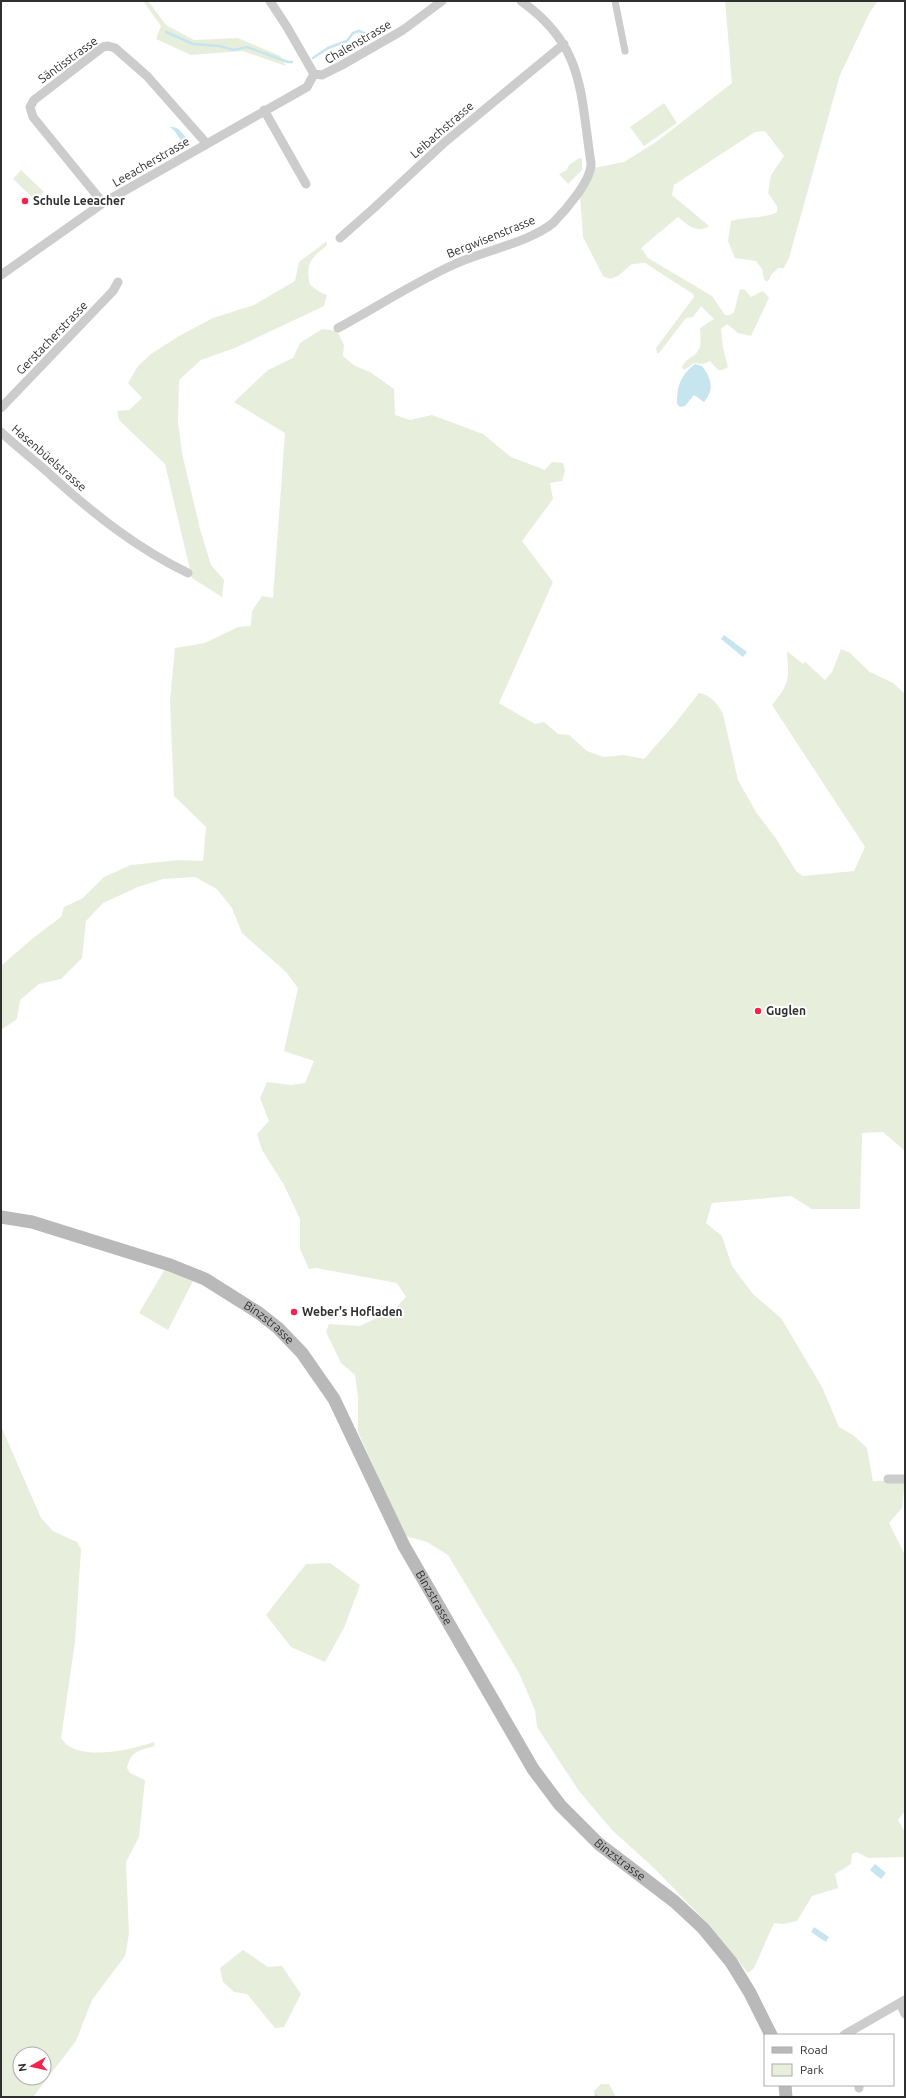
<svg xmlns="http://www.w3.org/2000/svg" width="906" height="2098" font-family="Ubuntu,sans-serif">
<rect width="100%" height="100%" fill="#fff"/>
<!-- green -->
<path fill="#e8eedc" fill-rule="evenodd" d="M143,1H148L166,25L194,40L238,38L280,56L286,66L242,51L191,55L156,39L161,26Z
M725,1H878L870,12L840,75L789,258L784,268H778L771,275L769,280L766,282L764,279L762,269L756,261L735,258L728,241L731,221C746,216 765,219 777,212V206L768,193L771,175L784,156L765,131L755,132L674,185L672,195L709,226C696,234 688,225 678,217L641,248L648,258L712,296L725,315H730L734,312L740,289L745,290L751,297L763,291L769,298L751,336L738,333L727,324L721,329L723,348L728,367L722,370H718L710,361L703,364L694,363L684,370L682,367C687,357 693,358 698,351C702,345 700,335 700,328L714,319L701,306L693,317L686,318L659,353H657L656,348L694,297L693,294L645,263L632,264L618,276L610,279L603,276L583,237L580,195L594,168L624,162L656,142L732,83Z
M664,103L677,123L644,146L630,127Z
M579,158L582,159V170L568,184L559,174L567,170L569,165Z
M21,170L44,192L36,201L13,179Z
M327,241V245C311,259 305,262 310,285L320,292L327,295L324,306L235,348L201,360L179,380L178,421L182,453L200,529L211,565L224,580L222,597L192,578L165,464L119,420L117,411L129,410L142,398L128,383L138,366L151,354L179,336L213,318L254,305L295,281L299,262Z
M322,329L337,331L344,345L343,356L355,366L370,372L394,389L395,415L410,420L432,415L483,434L511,457L545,470L552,462L563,463L565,471L562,481L550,483L553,499L522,541L553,582L499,703L535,724L544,722L558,734L569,735L587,751L604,757L624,755L644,759L674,725L699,693C711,695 718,704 723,714L738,780L756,812L777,840L796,871L803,876L854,871L865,847L772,705C790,683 789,679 787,651L803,664L805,662L825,680L832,672L841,649L850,653L870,672L893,683L905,694V1151L883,1132L862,1133L860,1209H812L791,1196L712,1203L706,1223L722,1236L732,1266L753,1294L781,1318L822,1387L839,1427L853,1435L867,1448L873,1481L905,1480L902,1508L889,1523L905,1555V1811L898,1820L905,1832V1857L868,1858L857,1852L852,1854L851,1864L835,1874L838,1888L812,1896L797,1921L783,1924L774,1923L754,1968L748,1973L710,1926L654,1868L612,1830L579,1791L537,1727L535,1710L519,1673L448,1555L427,1542L405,1536L358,1432V1397L355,1375L341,1363L326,1332L329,1324L360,1326L381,1316L390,1314L406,1297L397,1283L316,1268L309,1269L300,1249V1219L284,1185L262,1150L257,1134L269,1121L260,1098L267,1082L291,1085L305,1083L314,1061L284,1051L298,988L286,972L242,933L232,908L217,889L195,877L163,879L138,887L103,903L86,921L82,958L61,979L39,984L20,1000L17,1019L1,1030V966L33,938L61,917L64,907L83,898L104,877L131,865L179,860L203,861L206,827L174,796L170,701L175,648L205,643L238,627L251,626L252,611L262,596L273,598L285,433L234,402L268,370L293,358L300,343Z
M165,1269L194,1279L168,1330L139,1313Z
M1,1426L41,1518L53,1531L77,1542L81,1549L75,1642L61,1738C76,1763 131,1750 154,1742L155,1746C139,1751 131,1750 127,1768L130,1773L145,1780L139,1837L126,1862L129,1934L125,1956L92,2000L76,2041L33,2097H1ZM20,2054H44V2078H20Z
M330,1563L360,1585L344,1628L325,1662L291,1647L266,1615L306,1564Z
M243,1950L268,1967L282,1966L301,1994L284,2027L275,2028L247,1994L234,1992L223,1982L220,1968Z
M601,2084H609L616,2097H595L594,2091Z"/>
<!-- water -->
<path fill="#c6e5ef" d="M169,127C181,126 181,134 189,140L183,141C176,137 177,130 169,127Z
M695,364L702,366C711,378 715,389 704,402L694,395L685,406L680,407L677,404C677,386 680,376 695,364Z
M724,635L747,652L743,657L721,639Z
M875,1864L886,1873L881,1879L870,1870Z
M814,1927L829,1937L826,1942L811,1932Z"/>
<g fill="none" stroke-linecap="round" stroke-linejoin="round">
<!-- stream -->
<path stroke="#c6e5ef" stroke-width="2.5" d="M166,32L193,44L219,46L234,50L247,47L288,62H292
M313,58L328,48L347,41L353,33L359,31L369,35L378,32
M596,2095L597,2097"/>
<!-- pedestrian -->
<path stroke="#ccc" stroke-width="7" d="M615,1L625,51"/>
<!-- minor -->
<path stroke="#ccc" stroke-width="9" d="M270,1L287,27L314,74
M314,74L322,75L342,65L403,30L442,1
M264,110L306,184
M103,203L33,117L30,107L34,100L103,47L108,46L115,48L147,76L207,144
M340,238L374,208L445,142L564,44
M1,275L103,203L307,87L314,74
M338,328C377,307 415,282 455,264C483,251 530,242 553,223C565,211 592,180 591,163C580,93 585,46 521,1
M1,408L113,291L118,282
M1,432C18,448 37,462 54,478C95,515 138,549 188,573
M888,1479H905
M900,2003L905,2014
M844,2035L905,2000
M859,2085V2088"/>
<!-- secondary -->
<g stroke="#b9b9b9" stroke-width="13">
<path id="s1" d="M1,1217L32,1222L170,1265L205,1279L259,1313L278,1328L302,1353L334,1399L404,1546L533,1769L560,1805L599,1844L675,1902L703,1928L731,1962L750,1993L771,2035"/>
<path d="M785,2085L786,2097"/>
</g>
</g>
<!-- markers -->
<g fill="#f52250" stroke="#fff" stroke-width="1.5">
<circle cx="25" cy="201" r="4"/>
<circle cx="758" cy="1011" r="4"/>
<circle cx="294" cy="1312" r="4"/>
</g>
<g text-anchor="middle" stroke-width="4" stroke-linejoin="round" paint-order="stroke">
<!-- street labels -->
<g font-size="12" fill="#2f2f2f" stroke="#fff">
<text transform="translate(358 42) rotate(-30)" y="4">Chalenstrasse</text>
<text transform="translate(68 60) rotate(-36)" y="4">Säntisstrasse</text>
<text transform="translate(442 130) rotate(-41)" y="4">Leibachstrasse</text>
<text transform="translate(151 162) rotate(-30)" y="4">Leeacherstrasse</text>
<text transform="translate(491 237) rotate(-22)" y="4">Bergwisenstrasse</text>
<text transform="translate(52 338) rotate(-46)" y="4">Gerstacherstrasse</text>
<text transform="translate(49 458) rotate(41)" y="4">Hasenbüelstrasse</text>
<text dy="4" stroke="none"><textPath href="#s1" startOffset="291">Binzstrasse</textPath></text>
<text dy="4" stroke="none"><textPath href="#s1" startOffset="615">Binzstrasse</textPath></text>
<text dy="4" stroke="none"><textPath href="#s1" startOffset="939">Binzstrasse</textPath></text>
</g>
<!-- poi labels -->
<g font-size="12" font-weight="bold" fill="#2f2f2f" stroke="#fff" text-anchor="start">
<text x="33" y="205">Schule Leeacher</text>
<text x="766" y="1015">Guglen</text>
<text x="302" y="1316">Weber's Hofladen</text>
</g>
</g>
<!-- border -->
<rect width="906" height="2098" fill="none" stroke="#2f2f2f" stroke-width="4"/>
<!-- legend -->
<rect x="764" y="2034" width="130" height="52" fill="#ffffff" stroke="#acacac"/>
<rect x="772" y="2047" width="20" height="6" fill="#b9b9b9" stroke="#acacac"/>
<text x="800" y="2054" font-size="12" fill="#2f2f2f">Road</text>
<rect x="772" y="2064" width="20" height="12" fill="#e8eedc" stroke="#acacac"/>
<text x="800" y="2074" font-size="12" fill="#2f2f2f">Park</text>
<!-- north arrow -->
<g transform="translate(32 2066) rotate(262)"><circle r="19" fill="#ffffff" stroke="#acacac"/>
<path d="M0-3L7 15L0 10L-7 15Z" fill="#f52250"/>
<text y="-6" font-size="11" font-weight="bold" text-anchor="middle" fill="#2f2f2f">N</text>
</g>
</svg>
